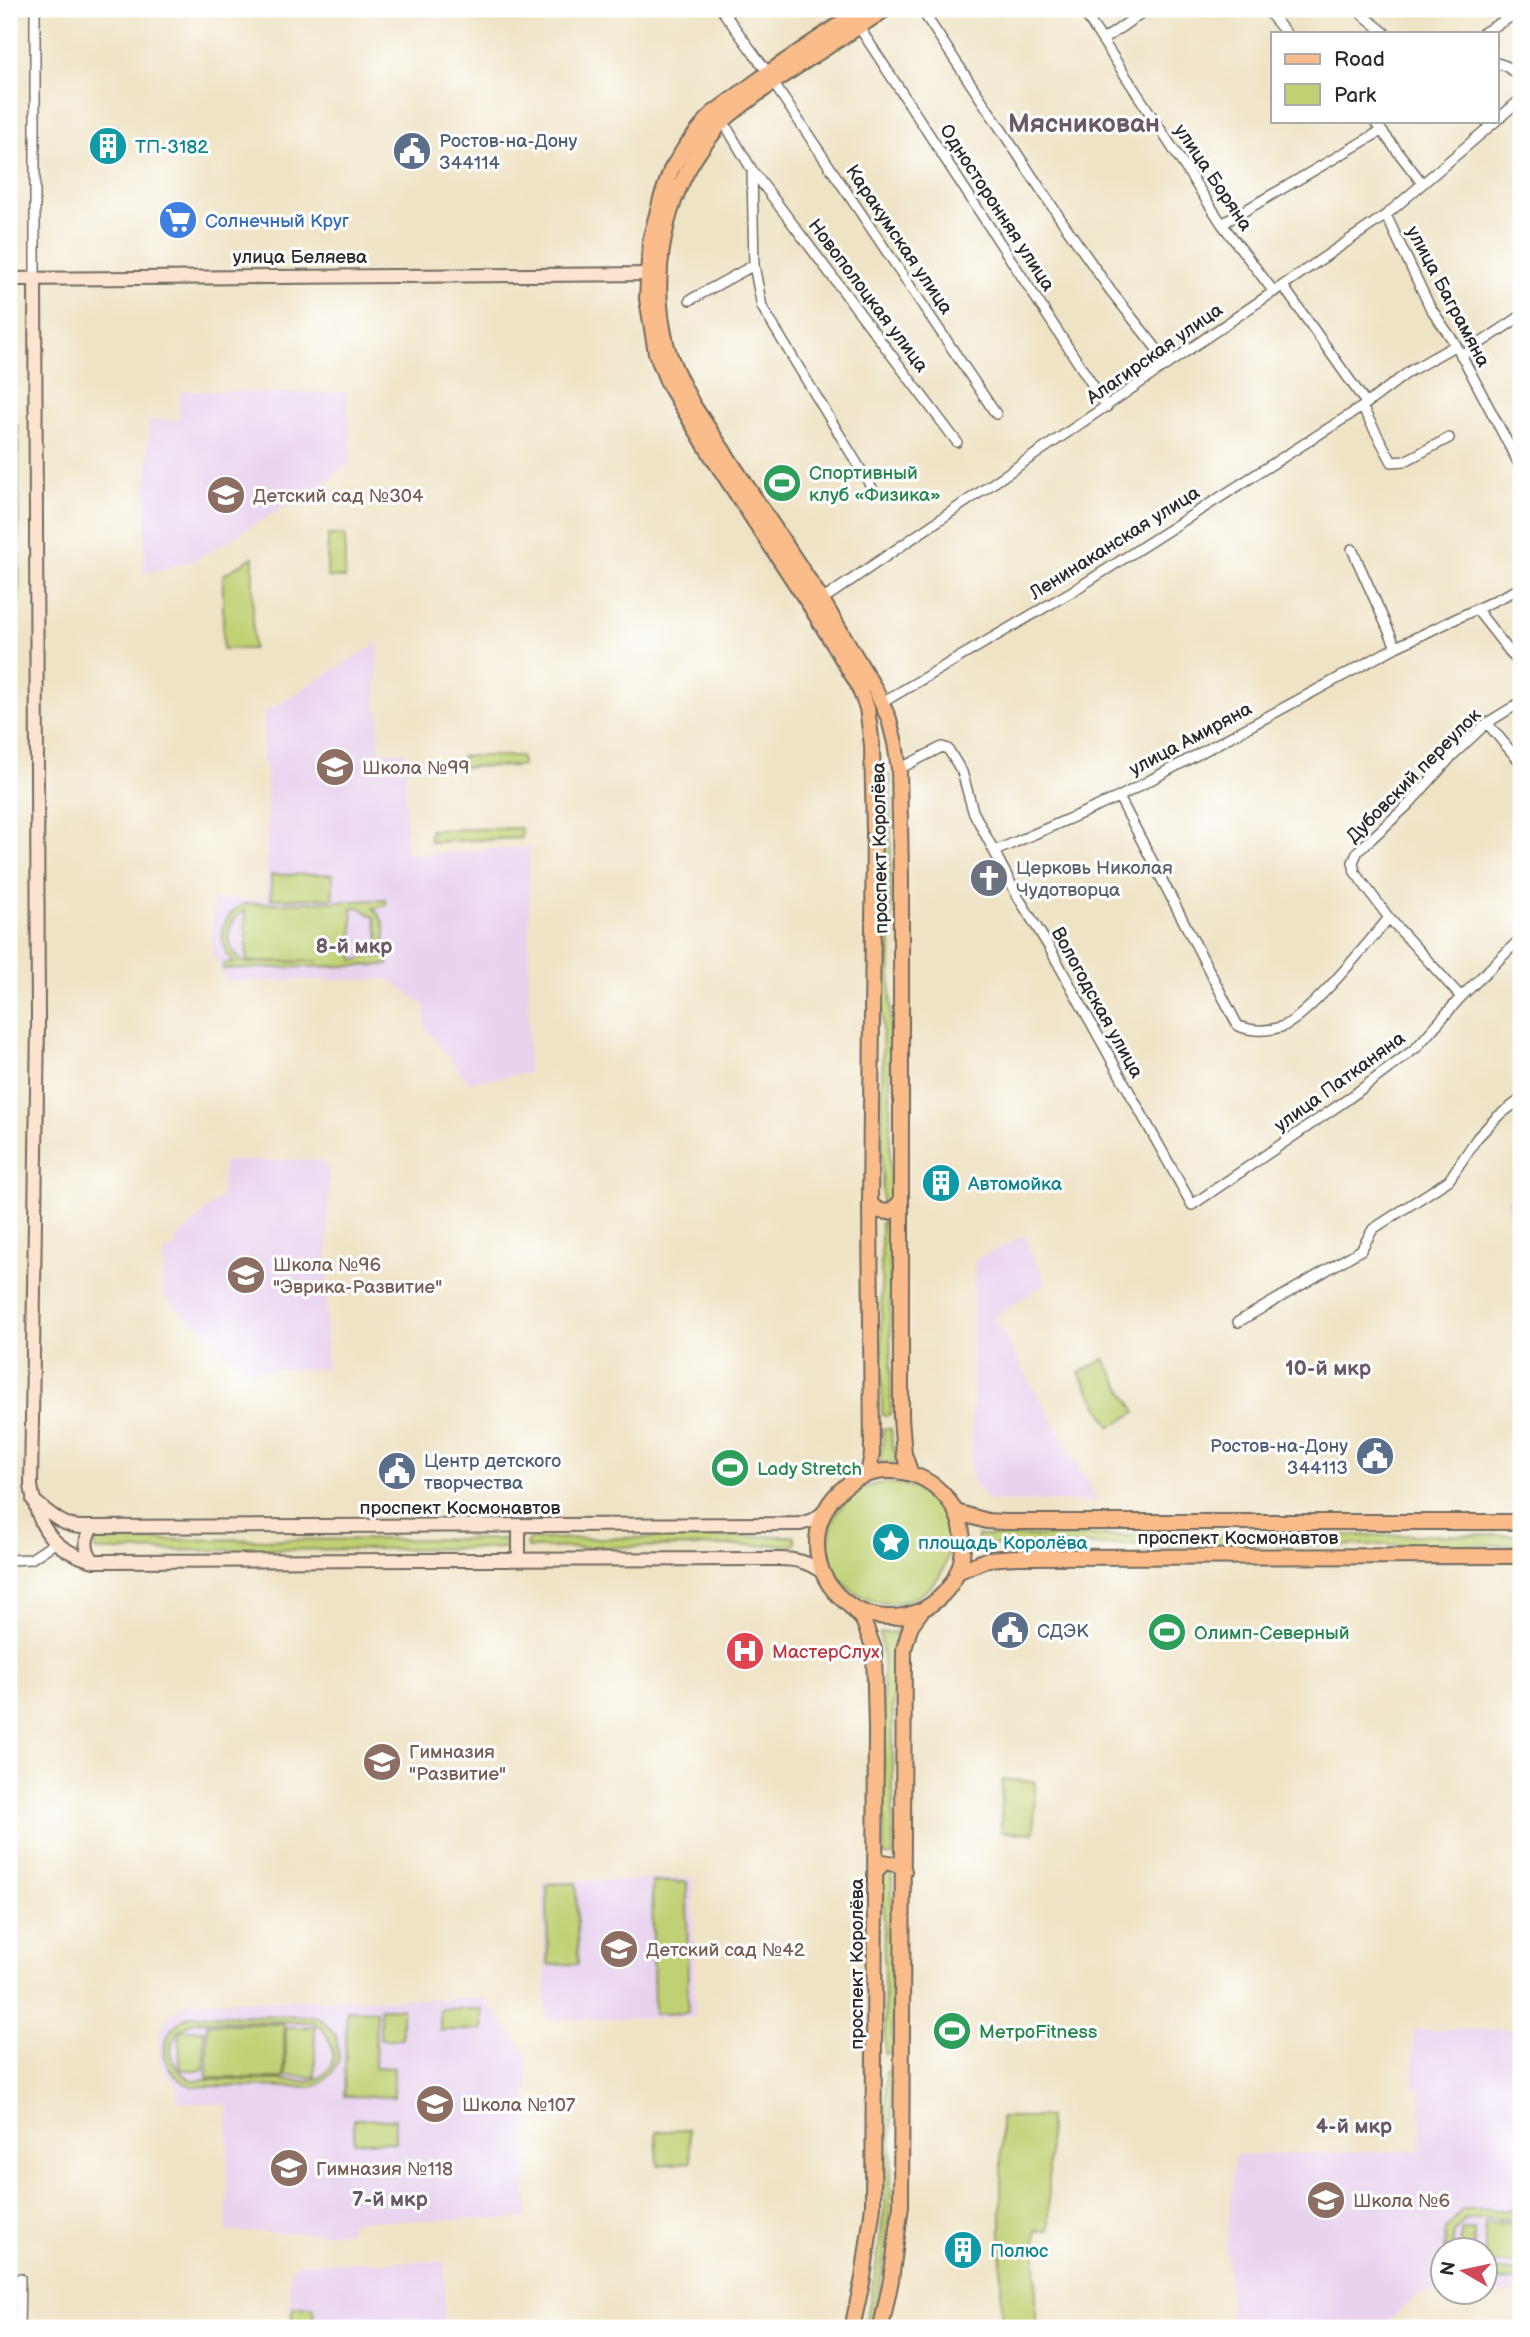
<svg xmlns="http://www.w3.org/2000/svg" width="1530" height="2337" font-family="'Balsamiq Sans',sans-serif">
<rect width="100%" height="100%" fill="#fff"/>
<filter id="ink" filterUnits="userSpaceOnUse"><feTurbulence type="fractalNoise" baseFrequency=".0143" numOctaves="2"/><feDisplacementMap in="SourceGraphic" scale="14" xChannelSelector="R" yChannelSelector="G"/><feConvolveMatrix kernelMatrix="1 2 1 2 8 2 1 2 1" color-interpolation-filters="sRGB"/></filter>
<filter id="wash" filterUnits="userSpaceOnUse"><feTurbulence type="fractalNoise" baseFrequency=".00686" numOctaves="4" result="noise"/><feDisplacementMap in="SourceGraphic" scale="28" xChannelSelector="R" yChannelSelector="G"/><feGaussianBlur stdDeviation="1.57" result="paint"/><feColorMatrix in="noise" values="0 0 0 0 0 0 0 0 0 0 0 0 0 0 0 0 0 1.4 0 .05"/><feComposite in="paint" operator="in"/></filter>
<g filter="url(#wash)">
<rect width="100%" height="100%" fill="#efe3c5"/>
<!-- built -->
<path fill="#e8d2ee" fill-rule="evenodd" d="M180,391L347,393L352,460L328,481L193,561L144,573L149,420H179Z
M379,642L376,711L380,712L379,751L406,752V855L530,847L528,1073L469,1082L425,1028V1006L389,979L227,981L212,954L213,900L267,899V776L263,759L264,713Z
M321,1160L329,1168L326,1369L247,1370L163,1296L164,1254L168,1249L176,1248V1239L221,1196L224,1161Z
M1024,1235L1046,1283L994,1317L1098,1501L990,1502L971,1478L974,1261Z
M693,1878L695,2017L546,2020L543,1882Z
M483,1998L528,2055L527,2218L351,2221L350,2233L227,2232L228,2105L177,2102L178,2087L165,2072L159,2059L160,2033L169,2016L182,2005L196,2001Z
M1521,2029V2293H1421L1380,2328H1232L1226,2244L1235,2155L1420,2151L1421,2089H1413V2030ZM1442,2250H1484V2292H1442Z
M445,2261L444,2320L458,2321V2328H290V2271L298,2263Z"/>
<!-- industrial -->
<path fill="#c9bfd7" d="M1516,1196L1521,1205V1228L1507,1200Z"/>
<!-- green -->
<path fill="#c0d174" stroke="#767e50" stroke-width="2" fill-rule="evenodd" d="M328,535H345V578L327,577Z
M253,557V649H223V575Z
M462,756H521L522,766L462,767Z
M883,775H891L890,1202H882Z
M521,828L522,838L430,842V830Z
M333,874V898L271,899V875Z
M386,900V906L373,908C388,923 389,940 376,957H388V965L223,969V963H234C215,943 220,917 243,904ZM359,907L375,918L379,937C376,950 368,960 354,960L352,908ZM245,910L247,962L318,961L246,963C223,951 223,923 245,910Z
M883,1222L890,1223L891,1414L884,1416L882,1414L881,1223Z
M1104,1359L1136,1412L1111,1427L1079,1373Z
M883,1429H891L892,1444L898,1462L879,1463L883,1444Z
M829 1543a60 60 0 1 1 120 0a60 60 0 1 1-120 0Z
M1521,1535V1545H977V1536Z
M795,1536L796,1542L795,1545L529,1548L526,1544L529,1539Z
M507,1539L510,1543L507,1548L96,1551L94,1544L96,1540Z
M896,1632L893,1657V1856H884L883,1658L880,1633Z
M1002,1780L1035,1781L1034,1833L1001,1832Z
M883,1871H892V2054H885Z
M652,1882H687L688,2013L654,2014Z
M576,1883L578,1964L548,1965L547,1884Z
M380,2008H402V2039H380Z
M440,2009H482V2030H440Z
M347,2010L376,2011L375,2067L394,2068V2097L344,2096Z
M193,2015L314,2016L321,2019L336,2036L339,2059L332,2073L320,2084L312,2087L191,2086C155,2071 156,2028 193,2015ZM194,2021L312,2022C336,2033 343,2072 313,2080C303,2083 290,2080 280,2080C251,2080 222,2080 192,2080C171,2071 165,2048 179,2030L180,2070H204V2030H180Z
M207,2024H284V2078H207Z
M286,2027H315V2077L286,2076Z
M886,2071H892L891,2206L881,2280L871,2328H865L874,2280L885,2205Z
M1001,2117H1049V2230L1036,2231V2328H1001Z
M354,2119H395V2142H354Z
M689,2129L691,2162L658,2165L656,2132Z
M1462,2210H1521V2219H1465L1454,2233L1452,2249H1444L1446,2230Z
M1521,2223V2264H1485V2223Z
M1461,2230H1474V2249H1461Z
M1485,2271H1521V2280H1485Z
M293,2307H313L314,2328H293Z"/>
<!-- forest -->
<path fill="#98b366" stroke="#626f48" stroke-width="2" d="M18,426L19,600H9V427Z"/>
</g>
<g filter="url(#ink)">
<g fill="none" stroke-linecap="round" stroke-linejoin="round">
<!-- street casing -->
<g stroke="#706b61" stroke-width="12">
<path id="street" d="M35,9V277
M721,9L768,73
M921,9L1064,224L1110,290L1168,363
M1082,9L1222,224L1274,292
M1266,9L1286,33
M1356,9L1385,33
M859,27L1107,407
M1483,33L1521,11
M1103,40L1147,9
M1497,63L1506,66L1521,77
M774,84L996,414
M1497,120L1521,99
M723,121L752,170L957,442
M1374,121L1422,183
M752,171L754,265L762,307L872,488
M1386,215L1430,307L1456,345L1521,468
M1222,224L1381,131
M1283,286L1366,403
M690,300L754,265
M1461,356L1521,316
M1362,407L1392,462L1405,461L1449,438
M1352,549L1396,647
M822,600L1386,215L1496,121
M1477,610L1521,666
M883,702L1076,589L1362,407L1410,371L1456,345
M1487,723L1521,763
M899,769L942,747L948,749L962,772L973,811L1018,897L1049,947L1192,1205L1348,1099L1416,1048L1461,997L1521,938
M1119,797L1238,1026C1252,1031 1266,1032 1281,1027C1307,1019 1369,941 1389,918
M995,851L1119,797L1396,647L1521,588
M1461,997L1389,918L1355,872L1353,862L1358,851L1408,805L1453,755L1487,723L1521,702
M1238,1322L1361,1250L1373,1229L1449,1180L1477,1138L1497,1117L1521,1099
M9,1560L31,1559L55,1543
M19,2328L20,2278"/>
</g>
<!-- secondary casing -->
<g stroke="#706b61" stroke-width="16">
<path id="secondary" d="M35,277L38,1022L31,1486C38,1527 51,1550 94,1561L779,1559C796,1559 808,1562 822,1572
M9,279L656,274
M33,1500C48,1512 62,1527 82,1527L800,1524L813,1520L824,1512
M519,1526V1560
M93,1527C84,1538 84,1550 94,1561"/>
</g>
<!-- primary casing -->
<g stroke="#706b61" stroke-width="18">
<path id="primary" d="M862,9L768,73L712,114L686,146L671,170L661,199L650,240L647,299L656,353L668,383L713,458L811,607L857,683L867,708L872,745L874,831L870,1204L872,1454L868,1474
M886,9C835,43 771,80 724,120C718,126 713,134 707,141C663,197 649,277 667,347C673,368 683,386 693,405L822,600L875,689L889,719L895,743L899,769L901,876V1418L904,1454L911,1474
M870,1204L880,1211L889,1212L900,1203
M817 1544a73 73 0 1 1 146 0a73 73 0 1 1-146 0Z
M956,1512L987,1521L1004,1522H1521
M957,1572L988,1559L1016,1557L1521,1556
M849,1605L863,1620L874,1649L876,1729L873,2206L863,2278L852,2328
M876,1871L884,1862L899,1865L904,1871
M881,2328L891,2280L901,2206L904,1649L911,1625L922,1610"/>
</g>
<!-- street -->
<use href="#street" stroke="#fff" stroke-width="9"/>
<!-- secondary -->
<use href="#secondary" stroke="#fde4d0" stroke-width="12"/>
<!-- primary -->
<use href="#primary" stroke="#f9bc8a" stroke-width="14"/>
</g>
</g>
<!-- icons -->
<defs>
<g id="building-disc" transform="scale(2.0125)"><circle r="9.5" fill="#0f9aa8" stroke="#fff"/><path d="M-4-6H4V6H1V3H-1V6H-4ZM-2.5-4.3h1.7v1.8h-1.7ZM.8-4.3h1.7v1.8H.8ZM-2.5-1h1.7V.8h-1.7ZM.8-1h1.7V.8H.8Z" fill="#fff"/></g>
<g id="civic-disc" transform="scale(2.0125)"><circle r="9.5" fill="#5c6f8a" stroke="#fff"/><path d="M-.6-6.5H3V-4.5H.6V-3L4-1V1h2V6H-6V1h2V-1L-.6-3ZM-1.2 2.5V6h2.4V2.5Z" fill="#fff"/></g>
<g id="supermarket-disc" transform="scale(2.0125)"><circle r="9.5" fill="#3f7fe0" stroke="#fff"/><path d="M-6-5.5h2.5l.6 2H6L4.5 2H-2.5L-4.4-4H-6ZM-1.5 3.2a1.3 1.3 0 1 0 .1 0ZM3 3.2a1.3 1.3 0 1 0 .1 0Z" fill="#fff"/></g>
<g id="stadium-disc" transform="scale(2.0125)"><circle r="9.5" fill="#2e9e5b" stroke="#fff"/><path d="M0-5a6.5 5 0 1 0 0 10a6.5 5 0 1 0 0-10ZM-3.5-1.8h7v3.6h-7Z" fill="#fff"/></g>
<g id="school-disc" transform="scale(2.0125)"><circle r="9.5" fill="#8d6e63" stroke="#fff"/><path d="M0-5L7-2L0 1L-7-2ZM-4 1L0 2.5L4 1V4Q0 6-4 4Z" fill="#fff"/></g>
<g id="church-disc" transform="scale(2.0125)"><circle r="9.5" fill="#6b7280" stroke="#fff"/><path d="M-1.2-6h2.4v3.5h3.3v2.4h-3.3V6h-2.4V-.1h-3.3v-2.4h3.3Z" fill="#fff"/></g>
<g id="sight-disc" transform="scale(2.0125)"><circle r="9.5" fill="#0f9aa8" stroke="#fff"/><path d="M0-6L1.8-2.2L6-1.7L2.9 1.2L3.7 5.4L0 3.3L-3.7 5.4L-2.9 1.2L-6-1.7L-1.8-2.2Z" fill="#fff"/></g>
<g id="hospital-disc" transform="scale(2.0125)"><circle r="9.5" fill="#e0444e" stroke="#fff"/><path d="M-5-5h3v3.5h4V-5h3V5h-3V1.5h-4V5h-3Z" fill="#fff"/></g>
</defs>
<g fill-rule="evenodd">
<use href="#building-disc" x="108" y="146"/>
<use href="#civic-disc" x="412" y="151"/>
<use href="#supermarket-disc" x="178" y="220"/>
<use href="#stadium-disc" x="782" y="483"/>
<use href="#school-disc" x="226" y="495"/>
<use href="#school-disc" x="335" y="767"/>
<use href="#church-disc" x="989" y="878"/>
<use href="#building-disc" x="941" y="1183"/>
<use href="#school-disc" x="246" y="1275"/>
<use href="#civic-disc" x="1375" y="1456"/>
<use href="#stadium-disc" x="730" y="1468"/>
<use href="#civic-disc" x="397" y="1471"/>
<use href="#sight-disc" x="891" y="1542"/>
<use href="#civic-disc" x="1010" y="1630"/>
<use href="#stadium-disc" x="1167" y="1632"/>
<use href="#hospital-disc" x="745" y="1651"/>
<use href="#school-disc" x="382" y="1762"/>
<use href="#school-disc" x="619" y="1949"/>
<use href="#stadium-disc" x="952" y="2031"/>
<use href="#school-disc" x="435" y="2104"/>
<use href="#school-disc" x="289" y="2168"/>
<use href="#school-disc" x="1326" y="2200"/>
<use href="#building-disc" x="963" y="2250"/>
</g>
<g text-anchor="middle" stroke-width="6" stroke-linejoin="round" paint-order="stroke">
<!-- service labels -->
<g font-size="19" fill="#4e5e75" stroke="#fff" text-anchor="start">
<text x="439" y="147">Ростов-на-Дону<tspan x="439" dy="22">344114</tspan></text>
<text x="1348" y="1452" text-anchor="end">Ростов-на-Дону<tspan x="1348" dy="22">344113</tspan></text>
<text x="424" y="1467">Центр детского<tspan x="424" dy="22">творчества</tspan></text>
<text x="1037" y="1637">СДЭК</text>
</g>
<!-- culture labels -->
<g font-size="19" fill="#0d838f" stroke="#fff" text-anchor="start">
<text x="135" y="153">ТП-3182</text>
<text x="968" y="1190">Автомойка</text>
<text x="918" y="1549">площадь Королёва</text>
<text x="990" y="2257">Полюс</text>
</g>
<!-- street labels -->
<g font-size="19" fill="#2b2b2b" stroke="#fff">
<text transform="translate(1214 177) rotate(56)" y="7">улица Боряна</text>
<text transform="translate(998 207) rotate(57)" y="7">Односторонняя улица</text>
<text transform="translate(900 239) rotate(56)" y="7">Каракумская улица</text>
<text x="300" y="263">улица Беляева</text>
<text transform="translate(869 295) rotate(53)" y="7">Новополоцкая улица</text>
<text transform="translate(1449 296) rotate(62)" y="7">улица Баграмяна</text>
<text transform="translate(1154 353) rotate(-35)" y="7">Алагирская улица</text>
<text transform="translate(1114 542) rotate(-32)" y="7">Ленинаканская улица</text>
<text transform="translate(1190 738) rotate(-28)" y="7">улица Амиряна</text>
<text transform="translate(1413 775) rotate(-45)" y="7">Дубовский переулок</text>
<text transform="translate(879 848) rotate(-91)" y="7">проспект Королёва</text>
<text transform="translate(1098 1002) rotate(61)" y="7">Вологодская улица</text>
<text transform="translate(1339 1081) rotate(-36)" y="7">улица Патканяна</text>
<text x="460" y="1514">проспект Космонавтов</text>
<text x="1238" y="1544">проспект Космонавтов</text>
<text transform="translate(856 1964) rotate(-90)" y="7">проспект Королёва</text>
</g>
<!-- shop labels -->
<g font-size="19" fill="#366cbe" stroke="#fff" text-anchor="start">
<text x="205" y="227">Солнечный Круг</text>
</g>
<!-- leisure labels -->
<g font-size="19" fill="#27864d" stroke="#fff" text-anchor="start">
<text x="809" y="479">Спортивный<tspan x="809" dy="22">клуб «Физика»</tspan></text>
<text x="757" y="1475">Lady Stretch</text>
<text x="1194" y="1639">Олимп-Северный</text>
<text x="979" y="2038">МетроFitness</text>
</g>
<!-- education labels -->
<g font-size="19" fill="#785e54" stroke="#fff" text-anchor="start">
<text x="253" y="502">Детский сад №304</text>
<text x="362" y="774">Школа №99</text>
<text x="273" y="1271">Школа №96<tspan x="273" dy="22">"Эврика-Развитие"</tspan></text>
<text x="409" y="1758">Гимназия<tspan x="409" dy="22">"Развитие"</tspan></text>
<text x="646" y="1956">Детский сад №42</text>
<text x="462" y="2111">Школа №107</text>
<text x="316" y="2175">Гимназия №118</text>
<text x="1353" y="2207">Школа №6</text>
</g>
<!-- worship labels -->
<g font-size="19" fill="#5b616d" stroke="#fff" text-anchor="start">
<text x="1016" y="874">Церковь Николая<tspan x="1016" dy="22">Чудотворца</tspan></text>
</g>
<!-- health labels -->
<g font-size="19" fill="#be3a42" stroke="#fff" text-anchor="start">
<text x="772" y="1658">МастерСлух</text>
</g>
<!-- neighbourhood labels -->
<g font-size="21" font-weight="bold" fill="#6a5967" stroke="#fff">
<text x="354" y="953">8-й мкр</text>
<text x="1328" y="1375">10-й мкр</text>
<text x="1354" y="2133">4-й мкр</text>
<text x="390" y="2206">7-й мкр</text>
</g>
<!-- district labels -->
<g font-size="26" font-weight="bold" fill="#6a5967" stroke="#fff">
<text x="1084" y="132">Мясникован</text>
</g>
</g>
<!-- margin -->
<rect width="1530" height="2337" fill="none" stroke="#fff" stroke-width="35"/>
<!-- legend -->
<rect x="1271" y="32" width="228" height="91" fill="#ffffff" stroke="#aaaaaa" stroke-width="2"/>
<rect x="1285" y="54" width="35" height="10" fill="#f9bc8a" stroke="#aaaaaa" stroke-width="2"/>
<text x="1334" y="66" font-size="21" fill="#2b2b2b">Road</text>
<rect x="1285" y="84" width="35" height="21" fill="#c0d174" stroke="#aaaaaa" stroke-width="2"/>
<text x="1334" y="102" font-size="21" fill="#2b2b2b">Park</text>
<!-- north arrow -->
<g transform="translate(1464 2271) rotate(279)"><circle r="33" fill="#ffffff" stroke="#aaaaaa" stroke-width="2"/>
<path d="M0-5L12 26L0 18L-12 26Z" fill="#d1495b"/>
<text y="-10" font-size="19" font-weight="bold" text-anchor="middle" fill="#2b2b2b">N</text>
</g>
</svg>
